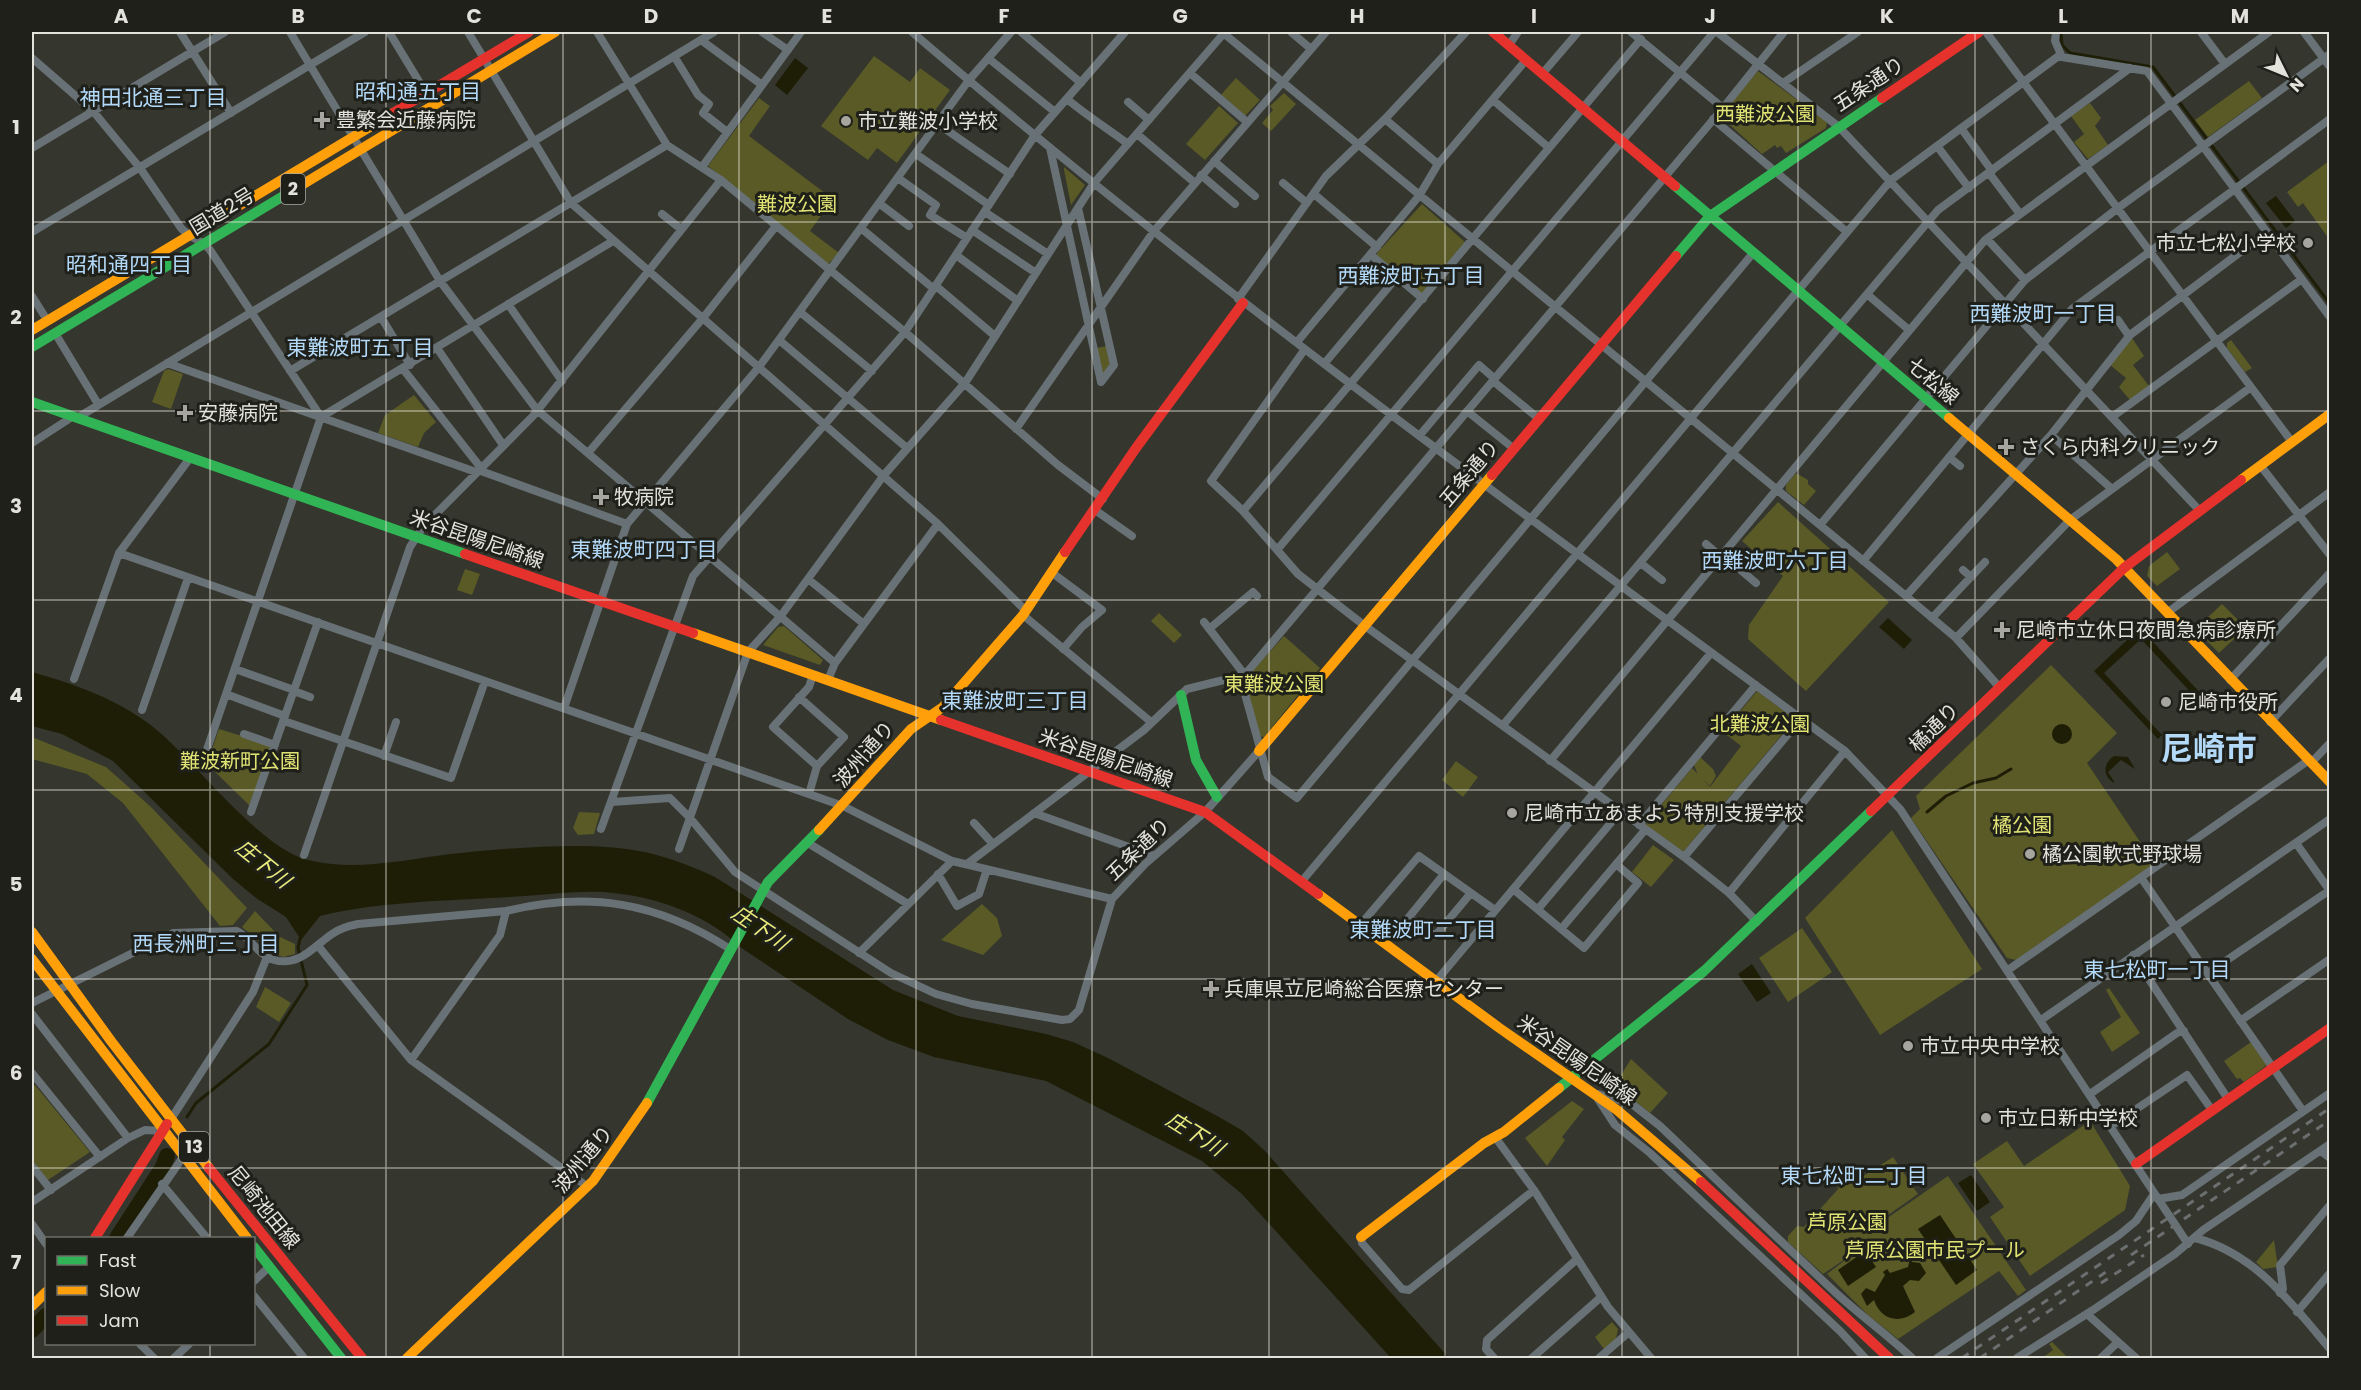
<svg xmlns="http://www.w3.org/2000/svg" width="2361" height="1390" font-family="Poppins,'Noto Sans JP',sans-serif">
<rect width="100%" height="100%" fill="#35362e"/>
<!-- green -->
<path fill="#595a25" d="M874,56L910,82L920,68L950,90L897,163L877,148L868,160L821,126Z
M1758,71L1827,122L1826,128L1786,153L1781,146L1777,148L1775,145L1762,154L1720,116Z
M1236,78L1260,100L1245,116L1220,96Z
M2249,81L2262,98L2208,137L2195,120Z
M1284,93L1296,104L1271,131L1262,123L1273,110L1270,106Z
M759,98L770,106L749,136L833,199L810,231L839,253L828,264L708,166Z
M2090,103L2101,118L2095,126L2108,145L2088,159L2074,142L2084,134L2071,116Z
M1219,106L1238,123L1205,160L1186,144Z
M2329,161V239L2303,203L2298,207L2287,192Z
M1064,167L1085,185L1071,205L1064,170Z
M1422,204L1465,242L1422,293H1419L1377,257V253Z
M2132,338L2144,356L2133,365L2149,386L2130,400L2119,387L2126,378L2110,365Z
M2231,340L2252,368L2245,372L2227,348V343Z
M1107,346L1111,364L1103,374L1096,348Z
M168,369L183,374L171,409L152,402L164,371Z
M414,395L436,422L424,433L418,447L378,433L385,415Z
M1796,473L1808,480V484L1816,491L1804,505L1786,491V485Z
M1778,502L1889,602L1806,691L1748,639L1749,625L1783,576L1742,541Z
M2167,552L2180,569L2157,586L2147,576L2149,566Z
M465,569L480,574L472,595L457,590Z
M2222,604L2246,628L2219,653L2195,629Z
M1159,613L1182,635L1174,643L1151,621Z
M784,626L823,660L820,665L763,645L778,627Z
M1284,636L1320,668L1264,737L1260,736L1246,685L1248,676Z
M2051,665L2117,733L2087,763L2155,864L2016,960L2007,958L1911,818L1920,809L1916,796Z
M1757,691L1795,719L1683,852L1645,825L1692,768L1710,787L1741,746L1723,732Z
M219,729L272,745L251,807L207,764Z
M32,737L106,767L151,807L247,908L233,925L220,926L123,803L87,774L32,759Z
M1700,757L1713,769L1716,776L1710,786L1698,775L1694,765Z
M1456,761L1478,777L1463,797L1442,780Z
M579,812L600,813L594,834L578,835L573,828Z
M1892,830L1982,969L1880,1035L1805,918Z
M1653,845L1674,860L1651,887L1632,872Z
M982,904L997,918L1002,936L983,955L941,940Z
M255,911L276,933L267,948L242,927Z
M1802,928L1832,972L1788,1002L1759,958Z
M280,937L295,944V954L283,957L272,953Z
M265,987L291,1003L279,1022L256,1007Z
M2109,988L2140,1033L2112,1052L2100,1032L2121,1017L2106,990Z
M2251,1042L2267,1065L2244,1082L2240,1078L2237,1079L2224,1061Z
M1631,1059L1668,1093L1650,1113L1615,1085Z
M35,1085L90,1152L48,1180L32,1160V1087Z
M1572,1101L1584,1109L1562,1137L1565,1140L1547,1166L1525,1138Z
M2090,1121L2130,1186L2125,1210L2030,1276L1990,1217L2004,1207L1973,1164L2007,1141L2024,1166Z
M1893,1157L1918,1194L1881,1220L1886,1228L1883,1221L1948,1176L2026,1290L2018,1296L1999,1271L1898,1339L1868,1315L1827,1274L1857,1251L1823,1274L1788,1242V1236L1797,1226L1804,1227L1839,1188L1834,1186L1846,1172L1854,1182Z
M2274,1240L2278,1267L2263,1269L2256,1262Z
M1612,1322L1618,1329L1616,1339L1604,1349L1595,1337Z
M2052,1342L2068,1358H2042L2053,1350L2049,1344Z"/>
<!-- water -->
<path fill="#1e1e07" d="M795,58L808,68L787,95L775,85Z
M2276,196L2295,221L2286,228L2266,203Z
M1888,618L1912,640L1904,649L1879,627Z
M2140,628L2203,696L2198,700L2141,639L2104,673L2162,735L2158,739L2094,671Z
M32,672C77,685 121,700 158,731C197,764 261,849 308,860C352,871 399,861 443,855C496,849 582,841 633,850C661,854 689,865 715,877L893,990L958,1016L1046,1034L1073,1042L1108,1058L1219,1117L1243,1131L1265,1151L1449,1358H1391L1242,1194L1202,1161L1046,1081L934,1057L888,1040L848,1019L740,947C711,918 663,899 621,894C590,889 557,894 525,896C457,901 386,900 320,916L301,940L286,917L256,898L233,879L113,761L62,734L32,726Z
M2052 734a10 10 0 1 1 20 0a10 10 0 1 1-20 0Z
M2114,756L2128,757L2135,769L2121,760L2108,772L2115,783C2102,777 2103,763 2114,756Z
M1752,964L1771,993L1757,1002L1738,974Z
M1971,1175L1990,1202L1977,1211L1958,1183Z
M1940,1215L1977,1270L1956,1285L1918,1229Z
M1865,1251L1876,1267L1848,1286L1838,1270Z
M1911,1255L1912,1262L1920,1263L1926,1273L1919,1281L1910,1280L1903,1286L1915,1312C1899,1325 1880,1319 1874,1300L1867,1306L1861,1294L1866,1288L1875,1292L1885,1275L1883,1272L1887,1269L1890,1273L1908,1267Z"/>
<g fill="none" stroke-linecap="round" stroke-linejoin="round">
<!-- stream -->
<path stroke="#1e1e07" stroke-width="3" d="M2061,32L2062,45L2070,53L2153,67L2330,304
M1927,812L1946,796L1973,783L1996,778L2011,769
M187,1117L196,1103L269,1044L307,985L298,948L300,938"/>
<!-- river -->
<path stroke="#1e1e07" stroke-width="16" d="M117,1238L163,1167L167,1156
M32,1330L46,1316"/>
<!-- street -->
<path stroke="#687176" stroke-width="8" d="M180,32L231,113
M290,32L440,281L537,410L835,663
M389,32L426,93
M468,32L571,203L938,524L1026,611
M597,32L667,145L721,180L905,332L1058,465L1103,499
M762,32L788,50
M912,32C1210,288 1529,518 1845,751L1900,809L2188,1244
M1021,32L1081,83
M1222,32L1906,596L1956,638L2000,688
M1291,32L1311,49
M1631,32L1723,108
M1717,32L1839,127L2199,510
M1986,32L2292,442
M2056,32L2055,41L2062,57L2147,71L2330,317
M2201,32L2225,64
M2304,32L2330,67
M701,40L762,85
M1509,45L1518,32
M674,56L698,95L709,104L703,113L727,132
M32,58L93,111L140,168L181,228C190,238 202,240 210,250L321,417L202,764
M988,58L1055,112
M1190,73L1247,122
M1542,74L1578,32
M1783,83L1858,32
M1067,99C1087,116 1107,128 1128,144
M1493,100L1548,147
M1128,102L1149,120
M1385,119L1438,164
M1713,119L1847,232
M938,124L1010,174
M1961,128L1992,171
M1137,134L1195,183
M1937,146L1969,188
M32,148L225,32
M1050,148L1101,382L1114,365L1078,208
M916,154L989,205
M1214,161L1255,196
M702,167L801,32
M1989,173L2020,214
M1201,175L1235,204
M898,178L936,205L930,215L967,238
M1283,183L1307,203
M1314,194L1377,247
M880,204L909,226
M985,212L1048,254
M662,214L681,229
M862,229L934,289
M972,230L1036,273
M32,232L365,32
M1987,239L2025,280
M956,255L1018,301
M1371,255L1423,299
M936,286L995,336
M1868,295L1909,330
M32,296L47,320
M1238,299L1326,176L1385,119L1466,32
M508,304L562,381
M800,312L872,371
M381,317L410,365
M2118,320L2129,336
M55,333L98,404
M779,340L907,448
M1297,342L1419,196L1438,164L1526,60
M437,348L503,445
M1305,349L1211,481L1243,511L1298,574L1365,626L1684,857L1729,893L1757,922
M167,363L476,472
M1324,364L1397,277
M403,369L481,468
M290,371L667,145
M1493,381L1538,418
M1467,411L1513,448
M321,417L613,241
M2112,417L2302,279
M77,418L714,32
M1016,429L1154,231L1326,32
M1420,435L1479,365L1495,379
M2051,435L2112,489
M32,443L72,417
M588,453L703,318L776,226
M1949,457L1960,466
M2260,465L2330,555
M478,470L627,524
M1095,510L1132,536
M1243,511L1641,39
M1820,525L2025,280L2118,208L2330,54
M1706,544L1721,557
M1277,550L1714,32
M119,553L843,806L952,861L1112,899
M1723,555L1756,583
M1863,561L2072,309L2330,119
M1642,564L1662,580
M1963,570L1971,577
M1051,572L1102,610L1082,627L1063,649
M808,579L864,624
M1906,596L2051,435L2130,335L2267,232
M2167,613L2330,492
M1023,615L1151,722
M1932,618L1985,562
M1204,622L1244,674
M1209,629L1253,592L1257,596
M1956,638L2070,520L2251,387
M235,669L294,690
M1240,676L1268,777L1297,798L1754,252
M74,679L119,553L190,458
M828,680L835,663L938,524
M2230,680L2330,573
M294,691L310,697
M226,694L285,716
M799,697L844,737L817,766
M564,708L627,524L759,367L969,80L1011,32
M142,710L188,578
M284,721L451,778L485,681
M2270,722L2330,658
M1503,725L1938,210L2130,68
M244,734L275,745
M384,756L396,722
M1550,761L1985,240L2269,32
M2311,763L2330,743
M809,794L817,766L773,727L809,687L813,675
M612,802L670,798L690,818L735,872L891,973L936,994L972,1004L1062,1020L1070,1019L1079,1010L1112,899L1145,864L1205,812L1259,751
M251,812L318,622
M1034,813L1154,856
M974,823L993,844
M1639,825L1756,685
M601,829L693,576L905,332L1035,135L1125,32
M808,843L908,904
M2296,843L2330,891
M679,849L748,652L780,617L884,475L965,383L1094,183L1225,32
M304,855L410,547L423,527L533,416L721,180
M1684,857L1801,719
M967,864L1144,730L1187,689L1240,676L1248,671L1723,108L1784,32
M938,874L957,906L979,894L987,869
M1444,874L1409,917L1435,936L1471,893
M2142,879L2303,1111
M1302,881L1891,180L2060,55
M1513,889L1584,948L1638,883L1616,864
M1729,893L1845,751
M1538,909L1620,812
M1361,924L1419,856L1495,910
M1561,929L1645,830
M319,947L411,1060L588,1187
M859,953L952,861
M2133,955L2228,1099
M2008,970L2309,760
M2208,973L2330,890
M1437,980L1711,653
M32,1003L173,933L237,931C251,938 259,956 274,960C300,967 314,946 332,934C340,928 348,926 358,924L506,911C590,891 657,902 730,949
M32,1014L128,1138
M2041,1020L2330,819
M2240,1021L2330,959
M411,1060L500,935L506,911
M32,1073L100,1157
M1598,1094L1632,1104L1660,1126C1719,1182 1777,1238 1836,1293C1861,1316 1888,1335 1912,1358
M2090,1094L2177,1033L2184,1031
M1598,1099L1615,1125L1650,1153L1840,1331L1865,1358
M171,1119L253,992L267,957
M2111,1126L2187,1075L2212,1110
M1495,1137L1534,1190L1608,1307L1651,1358
M2321,1151L2330,1158
M32,1166L51,1190
M162,1184L207,1238
M2158,1199L2182,1195L2330,1093
M32,1202L128,1138L145,1130L162,1131
M32,1224L46,1244
M1361,1237L1362,1243L1402,1289L1409,1290L1534,1190
M127,1238L183,1157
M2195,1238C2255,1253 2292,1304 2330,1349
M254,1281L269,1267
M2280,1293L2283,1289L2280,1265L2330,1205
M254,1296L304,1358
M2297,1312L2330,1273
M2087,1314L2136,1358
M140,1344L154,1358
M174,1358L189,1344
M1494,1358L1486,1349L1487,1340L1577,1259
M1532,1358L1601,1297
M1599,1358L1628,1333
M1937,1358L2119,1235L2136,1221L2154,1194
M2017,1358L2093,1310L2175,1254L2203,1230L2330,1144
M2101,1358L2118,1342"/>
<!-- fast -->
<path stroke="#30b455" stroke-width="10" d="M1675,186L1949,418
M1676,256L1710,216L1882,98
M32,347L295,189
M32,402L465,554
M1181,695L1196,760L1217,797
M1559,1088L1704,971L1871,811
M647,1103L768,882L819,830
M254,1247L341,1358"/>
<!-- slow -->
<path stroke="#ff9f0a" stroke-width="10" d="M295,189L555,32
M32,330L393,113
M1949,418L2116,559L2330,782
M2241,480L2330,414
M693,633L941,720
M1259,751L1492,475
M819,830L911,729L943,707L1023,615L1065,552
M1318,894L1498,1027L1617,1110L1701,1182
M32,932L111,1041L209,1168
M32,959L247,1238
M1361,1237L1484,1143L1504,1132L1559,1088
M32,1306L46,1292
M407,1358L593,1181L647,1103"/>
<!-- jam -->
<path stroke="#e5322d" stroke-width="10" d="M1493,32L1675,186
M1882,98L1979,32
M393,113L529,32
M1492,475L1676,256
M1065,552L1136,448L1243,303
M465,554L693,633
M941,720L1205,812L1318,894
M1871,811L2124,568L2241,480
M2136,1164L2330,1028
M209,1168L362,1358
M1701,1182L1889,1358
M95,1238L167,1124"/>
<!-- rail -->
<path stroke="#6b6f6f" stroke-width="3" stroke-dasharray="8 8" stroke-linecap="butt" d="M2131,1255L2330,1120
M2101,1283L2144,1255
M1962,1358L2330,1108
M1980,1358L2106,1272"/>
</g>
<!-- grid -->
<path fill="none" stroke="#e3e3db" stroke-width="1.5" stroke-opacity="0.55" d="M210,32V1238M386,32V1358M563,32V1358M739,32V1358M916,32V1358M1092,32V1358M1269,32V1358M1445,32V1358M1622,32V1358M1798,32V1358M1975,32V1358M2151,32V1358M32,222H2330M32,411H2330M32,600H2330M32,790H2330M32,979H2330M32,1168H2330M210,1344V1358"/>
<!-- markers -->
<g fill="#a6a69e" stroke="#1f201a" stroke-width="2">
<path d="M319 111h6v6h6v6h-6v6h-6v-6h-6v-6h6z"/>
<circle cx="846" cy="121" r="6"/>
<circle cx="2308" cy="243" r="6"/>
<path d="M182 404h6v6h6v6h-6v6h-6v-6h-6v-6h6z"/>
<path d="M2003 438h6v6h6v6h-6v6h-6v-6h-6v-6h6z"/>
<path d="M598 488h6v6h6v6h-6v6h-6v-6h-6v-6h6z"/>
<path d="M1999 621h6v6h6v6h-6v6h-6v-6h-6v-6h6z"/>
<circle cx="2166" cy="702" r="6"/>
<circle cx="1512" cy="813" r="6"/>
<circle cx="2030" cy="854" r="6"/>
<path d="M1208 980h6v6h6v6h-6v6h-6v-6h-6v-6h6z"/>
<circle cx="1908" cy="1046" r="6"/>
<circle cx="1986" cy="1118" r="6"/>
</g>
<g text-anchor="middle" stroke-width="6" stroke-linejoin="round" paint-order="stroke">
<!-- shield labels -->
<g fill="#1f201a" stroke="#a8a8a1" stroke-width="1.5">
<rect x="281" y="174" width="24" height="30" rx="4.5"/>
<rect x="179" y="1132" width="30" height="30" rx="4.5"/>
</g>
<g font-size="18" font-weight="bold" fill="#e3e3db">
<text x="293" y="195">2</text>
<text x="194" y="1153">13</text>
</g>
<!-- street labels -->
<g font-size="20" fill="#e3e3db" stroke="#1f201a">
<text transform="translate(1869 84) rotate(-34)" y="7">五条通り</text>
<text transform="translate(222 211) rotate(-31)" y="7">国道2号</text>
<text transform="translate(1933 381) rotate(40)" y="7">七松線</text>
<text transform="translate(1469 473) rotate(-50)" y="7">五条通り</text>
<text transform="translate(477 539) rotate(19)" y="7">米谷昆陽尼崎線</text>
<text transform="translate(1934 727) rotate(-44)" y="7">橘通り</text>
<text transform="translate(864 754) rotate(-49)" y="7">波州通り</text>
<text transform="translate(1106 758) rotate(19)" y="7">米谷昆陽尼崎線</text>
<text transform="translate(1138 849) rotate(-44)" y="7">五条通り</text>
<text transform="translate(1577 1060) rotate(35)" y="7">米谷昆陽尼崎線</text>
<text transform="translate(583 1159) rotate(-50)" y="7">波州通り</text>
<text transform="translate(264 1207) rotate(51)" y="7">尼崎池田線</text>
</g>
<!-- park labels -->
<g font-size="20" fill="#e0e373" stroke="#1f201a">
<text x="1765" y="121">西難波公園</text>
<text x="797" y="211">難波公園</text>
<text x="1274" y="691">東難波公園</text>
<text x="1760" y="731">北難波公園</text>
<text x="240" y="768">難波新町公園</text>
<text x="2022" y="832">橘公園</text>
<text x="1847" y="1229">芦原公園</text>
<text x="1935" y="1257">芦原公園市民プール</text>
</g>
<!-- poi labels -->
<g font-size="20" fill="#e3e3db" stroke="#1f201a" text-anchor="start">
<text x="336" y="127">豊繁会近藤病院</text>
<text x="858" y="128">市立難波小学校</text>
<text x="2296" y="250" text-anchor="end">市立七松小学校</text>
<text x="198" y="420">安藤病院</text>
<text x="2020" y="454">さくら内科クリニック</text>
<text x="614" y="504">牧病院</text>
<text x="2016" y="637">尼崎市立休日夜間急病診療所</text>
<text x="2178" y="709">尼崎市役所</text>
<text x="1524" y="820">尼崎市立あまよう特別支援学校</text>
<text x="2042" y="861">橘公園軟式野球場</text>
<text x="1224" y="996">兵庫県立尼崎総合医療センター</text>
<text x="1920" y="1053">市立中央中学校</text>
<text x="1998" y="1125">市立日新中学校</text>
</g>
<!-- neighbourhood labels -->
<g font-size="21" fill="#b3d9f9" stroke="#1f201a">
<text x="418" y="99">昭和通五丁目</text>
<text x="153" y="105">神田北通三丁目</text>
<text x="129" y="272">昭和通四丁目</text>
<text x="1411" y="283">西難波町五丁目</text>
<text x="2043" y="321">西難波町一丁目</text>
<text x="360" y="355">東難波町五丁目</text>
<text x="644" y="557">東難波町四丁目</text>
<text x="1775" y="568">西難波町六丁目</text>
<text x="1015" y="708">東難波町三丁目</text>
<text x="1423" y="937">東難波町二丁目</text>
<text x="206" y="951">西長洲町三丁目</text>
<text x="2157" y="977">東七松町一丁目</text>
<text x="1854" y="1183">東七松町二丁目</text>
</g>
<!-- water labels -->
<g font-size="21" font-style="italic" fill="#e8eb7b" stroke="#1f201a">
<text transform="translate(263 864) rotate(39)" y="7">庄下川</text>
<text transform="translate(760 928) rotate(34)" y="7">庄下川</text>
<text transform="translate(1195 1134) rotate(32)" y="7">庄下川</text>
</g>
<!-- town labels -->
<g font-size="32" font-weight="bold" fill="#b3d9f9" stroke="#1f201a">
<text x="2209" y="760">尼崎市</text>
</g>
</g>
<!-- border -->
<rect width="2361" height="1390" fill="none" stroke="#1f201a" stroke-width="66"/>
<!-- legend -->
<rect x="45" y="1237" width="210" height="108" fill="#1f201a" stroke="#6d6e67" stroke-width="1.5"/>
<rect x="57" y="1256" width="30" height="9" fill="#30b455" stroke="#6d6e67" stroke-width="1.5"/>
<text x="99" y="1267" font-size="18" fill="#e3e3db">Fast</text>
<rect x="57" y="1286" width="30" height="9" fill="#ff9f0a" stroke="#6d6e67" stroke-width="1.5"/>
<text x="99" y="1297" font-size="18" fill="#e3e3db">Slow</text>
<rect x="57" y="1316" width="30" height="9" fill="#e5322d" stroke="#6d6e67" stroke-width="1.5"/>
<text x="99" y="1327" font-size="18" fill="#e3e3db">Jam</text>
<!-- north arrow -->
<g transform="translate(2286 75) rotate(133)" stroke="#1f201a" stroke-width="4.5" paint-order="stroke">
<path d="M0-4.5L10 22L0 15L-10 22Z" fill="#e3e3db"/>
<text y="-9" font-size="16" font-weight="bold" text-anchor="middle" fill="#e3e3db">N</text>
</g>
<rect x="33" y="33" width="2295" height="1324" fill="none" stroke="#e3e3db" stroke-width="2"/>
<g font-size="20" text-anchor="middle" font-weight="bold" fill="#e3e3db">
<text x="121" y="23">A</text>
<text x="298" y="23">B</text>
<text x="474" y="23">C</text>
<text x="651" y="23">D</text>
<text x="827" y="23">E</text>
<text x="1004" y="23">F</text>
<text x="1180" y="23">G</text>
<text x="1357" y="23">H</text>
<text x="1534" y="23">I</text>
<text x="1710" y="23">J</text>
<text x="1887" y="23">K</text>
<text x="2063" y="23">L</text>
<text x="2240" y="23">M</text>
<text x="16" y="134">1</text>
<text x="16" y="324">2</text>
<text x="16" y="513">3</text>
<text x="16" y="702">4</text>
<text x="16" y="891">5</text>
<text x="16" y="1080">6</text>
<text x="16" y="1269">7</text>
</g>
</svg>
